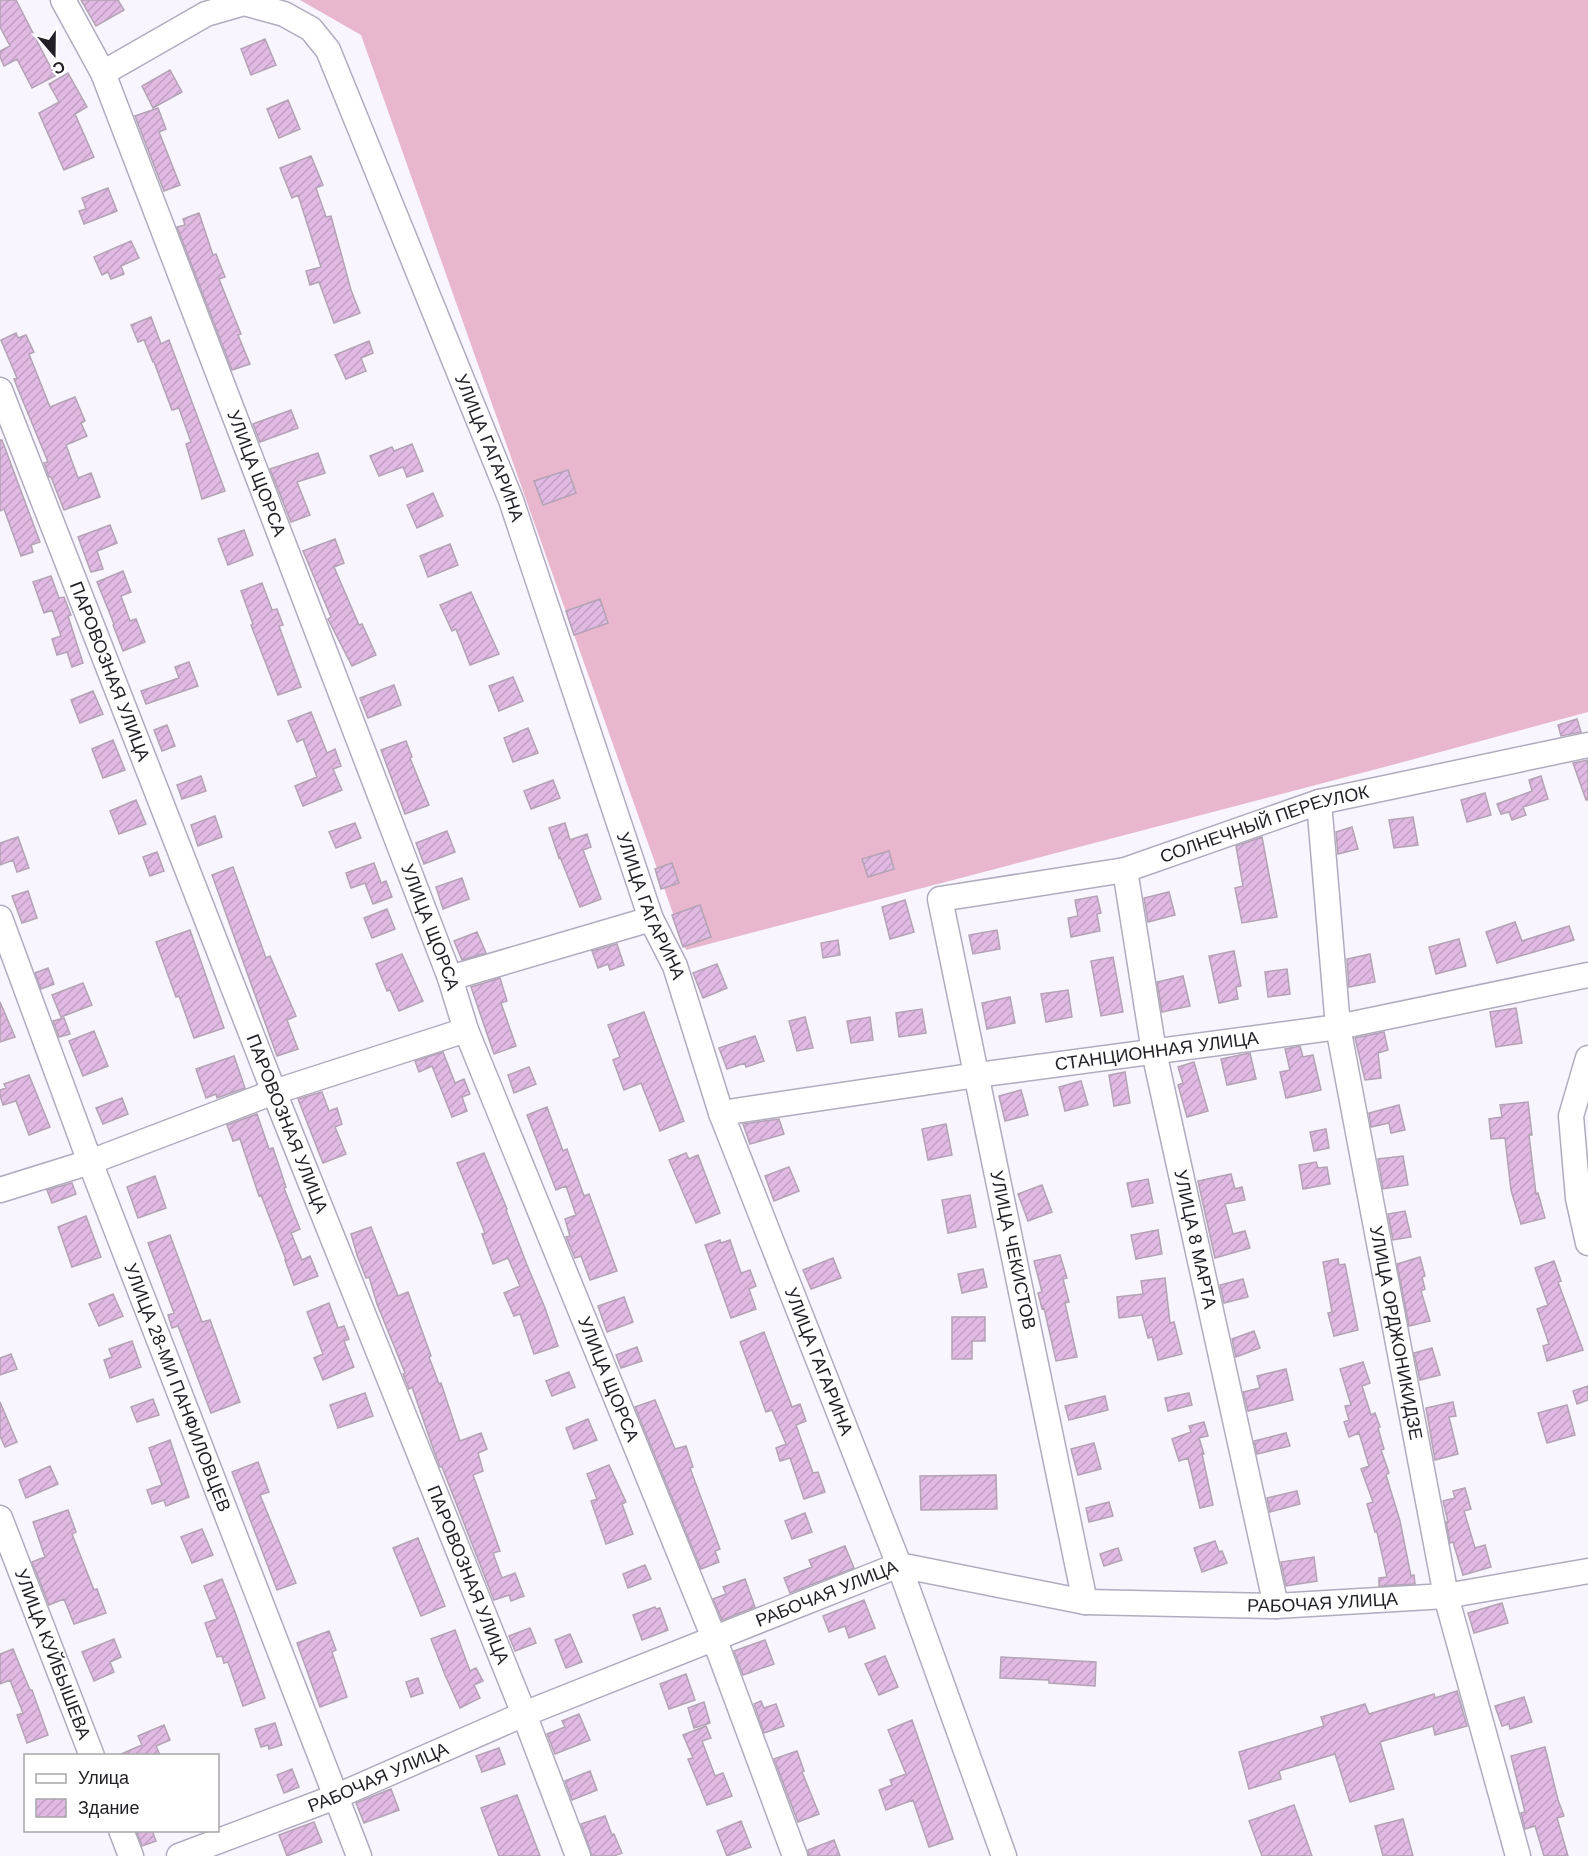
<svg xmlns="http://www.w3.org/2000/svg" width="1588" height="1856" font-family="Arial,sans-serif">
<defs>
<pattern id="building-hatch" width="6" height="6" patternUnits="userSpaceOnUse" patternTransform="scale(1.5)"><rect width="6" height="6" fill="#e1bae4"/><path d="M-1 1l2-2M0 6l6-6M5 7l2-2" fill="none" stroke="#c19fc4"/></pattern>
</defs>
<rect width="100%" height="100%" fill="#f8f5fe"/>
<!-- garden -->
<path fill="#e8b7ce" d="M300,0H1588V712L1392,765L686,950L361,35Z"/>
<!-- building -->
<path fill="url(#building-hatch)" stroke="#b3a3b4" stroke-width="1.5" d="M0,0H16L55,76L32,88L17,59L4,66L0,57V51L10,46L0,27Z
M81,0H118L124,10L96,26Z
M265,39L276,65L251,75L241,49Z
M170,70L182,92L153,108L142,86Z
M68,73L87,107L75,114L94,157L64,170L39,113L59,102L49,84Z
M288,100L300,129L279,138L267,109Z
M158,108L166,129L159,132L180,185L164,191L135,116Z
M311,156L323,185L316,188L326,217L331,216L351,290L360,313L334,323L319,282L310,285L306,271L321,267L298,195L292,198L280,168Z
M108,188L117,211L84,224L79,211L86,209L82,198Z
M199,213L213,255L216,254L225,277L219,279L241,334L238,335L250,364L232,370L177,227L185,225L183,219Z
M131,241L139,258L121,266L124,274L111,279L108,272L102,275L94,257Z
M151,317L161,344L169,340L225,491L202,499L186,444L191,442L181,414L179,408L172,410L154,362H153L144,340L138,342L131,325Z
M16,333L18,338L26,335L34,352L29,354L50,407L75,397L85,421L81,423L87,436L66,445L78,478L91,473L100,497L64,510L51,477H49L44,463L48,462L22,399L14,379L17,378L1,340Z
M369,341L373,353L361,358L366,371L346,379L335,355Z
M291,410L298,428L260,442L253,424Z
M0,440H2L40,542L31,545L33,552L21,556L4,509L0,511Z
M412,444L423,471L407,477L403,467L379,476L370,456L392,447L394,451Z
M318,453L325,473L297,482L310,515L291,522L270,469Z
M568,470L576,493L543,505L534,481Z
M433,493L443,516L417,528L407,505Z
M110,525L117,543L97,551L103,569L91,572L78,537Z
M244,530L253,555L228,565L218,539Z
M335,539L344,563L334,567L359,625L362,624L376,655L352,666L328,619L331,617L303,551Z
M450,544L458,565L428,577L420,556Z
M123,571L131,592L121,596L130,621L136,619L145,642L123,651L113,625L114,624L97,582Z
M51,576L59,598L64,597L71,615L68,616L83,663L72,667L67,652L57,655L52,639L61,636L52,610L44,613L33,582Z
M262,583L272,610L277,609L283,625L279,626L301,687L278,695L251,625L253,624L241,591Z
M471,592L499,654L470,665L456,629L452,631L440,605Z
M600,599L608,623L574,635L566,611Z
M189,662L198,686L146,704L141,691L179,678L175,667Z
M513,677L523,701L499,711L489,686Z
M394,685L401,705L368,718L360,698Z
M93,691L103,714L80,723L71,700Z
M311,712L327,753L335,749L341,766L333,769L342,790L303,806L295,786L317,777L303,739L297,742L288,721Z
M1577,719L1581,732L1561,736L1558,725Z
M167,725L175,746L162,751L154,730Z
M528,728L538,753L513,762L504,738Z
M113,740L125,770L103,778L92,749Z
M406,741L412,757L410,758L429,805L405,814L381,750Z
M1588,760V800H1586L1573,763Z
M201,776L206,791L182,799L177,785Z
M1541,776L1548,799L1523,807L1526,815L1512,820L1509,812L1501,814L1497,804L1532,791L1529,780Z
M553,780L560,798L531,809L524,791Z
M1485,793L1491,815L1467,822L1461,800Z
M136,800L146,824L119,834L110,811Z
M215,816L222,837L198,846L191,825Z
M1413,817L1418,845L1394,848L1389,820Z
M355,823L361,838L336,848L329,832Z
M565,823L570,840L587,834L591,847L583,850L601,899L580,907L560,857L559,858L549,828Z
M1352,827L1358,849L1338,854L1336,832Z
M447,831L455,852L424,864L416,843Z
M18,837L29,868L17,872L13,860L0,865V843Z
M1262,837L1277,917L1242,923L1235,888L1243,886L1236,846Z
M889,851L894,869L868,877L862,859Z
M157,852L164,871L150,876L143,857Z
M374,863L381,883L386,881L392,897L373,904L365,883L351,888L346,873Z
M672,863L679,883L661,889L655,869Z
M233,867L266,958L270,956L296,1016L287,1020L298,1049L277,1056L212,875Z
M462,878L469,899L443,909L436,887Z
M28,891L37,918L22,923L12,896Z
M1169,892L1175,915L1148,922L1144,898Z
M1097,896L1101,913L1097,914L1100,931L1071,937L1068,918L1078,916L1075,900Z
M905,900L914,932L890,939L882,907Z
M700,905L711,937L683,947L672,915Z
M387,909L395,929L372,938L364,918Z
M1515,922L1522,941L1569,926L1574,940L1497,963L1486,932Z
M190,930L224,1028L194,1038L179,996L176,997L156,942Z
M997,930L1000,949L973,954L969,935Z
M477,932L486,953L462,960L454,941Z
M1459,939L1466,966L1436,974L1429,947Z
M838,940L840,955L823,958L821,943Z
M617,944L624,965L610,970L608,964L598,968L592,951Z
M1234,951L1241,986L1236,987L1238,999L1219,1003L1209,956Z
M402,954L423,1001L399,1011L390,990L387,991L376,964Z
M1370,954L1375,982L1349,987L1347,959Z
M1113,957L1123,1012L1101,1016L1091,961Z
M717,964L727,988L703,998L693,973Z
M48,968L54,984L41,989L35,973Z
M1287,969L1290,994L1268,997L1265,972Z
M1183,976L1190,1006L1162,1012L1157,982Z
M500,978L507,1001L501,1003L516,1046L494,1054L471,987Z
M83,983L92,1005L61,1017L52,995Z
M1068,990L1072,1017L1046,1022L1041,994Z
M1010,997L1015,1023L987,1029L982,1003Z
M0,1002L15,1037L0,1042Z
M1516,1008L1522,1043L1496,1047L1490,1012Z
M922,1009L926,1033L899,1037L896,1013Z
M644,1012L684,1121L660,1131L641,1083L624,1090L613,1060L620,1057L608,1025Z
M805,1017L813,1048L797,1051L789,1021Z
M870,1017L873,1040L851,1043L847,1021Z
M64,1018L70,1034L59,1037L53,1021Z
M94,1031L108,1066L83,1076L69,1041Z
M1384,1032L1388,1050L1378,1053L1381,1078L1365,1080L1355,1038Z
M755,1036L764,1061L746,1067L745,1063L727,1069L719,1048Z
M1300,1046L1303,1057L1313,1055L1321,1090L1286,1098L1280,1072L1290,1070L1285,1049Z
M443,1052L455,1083L464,1079L470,1094L462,1097L467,1111L452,1117L432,1066L419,1072L415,1061Z
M1250,1053L1256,1079L1227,1085L1221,1059Z
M234,1056L245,1088L217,1098L216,1094L206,1098L196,1069Z
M1194,1062L1208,1111L1187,1117L1178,1085L1183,1083L1178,1067Z
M529,1067L536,1084L514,1093L508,1075Z
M1125,1072L1130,1103L1114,1106L1109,1075Z
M29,1075L50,1127L29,1135L16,1101L3,1105L0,1096V1090L6,1088L4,1084Z
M1081,1081L1088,1105L1065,1111L1059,1087Z
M1021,1090L1028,1115L1005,1121L999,1096Z
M322,1092L329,1111L337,1108L342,1124L335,1127L346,1154L323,1163L298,1099Z
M122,1098L128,1114L103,1124L96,1108Z
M1528,1102L1532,1135H1529L1536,1194L1538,1193L1545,1218L1521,1224L1511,1190L1505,1138L1491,1139L1489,1119L1502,1117L1500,1105Z
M1399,1105L1405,1130L1391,1133L1389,1123L1371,1127L1369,1113Z
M547,1107L563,1151L567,1149L584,1196L589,1194L617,1271L590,1280L581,1256L575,1258L566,1237L570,1236L565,1219L576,1215L566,1186L556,1190L527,1115Z
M257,1114L269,1149L273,1148L286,1187L284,1188L300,1229L291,1233L302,1260L310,1256L318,1276L294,1285L285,1260H286L261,1195L259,1196L240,1139L233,1141L227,1125Z
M779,1119L784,1134L750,1144L743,1124Z
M946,1124L952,1155L928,1160L922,1129Z
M1326,1129L1329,1148L1314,1151L1310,1132Z
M484,1153L507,1209L506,1210L527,1265L545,1308L558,1346L534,1354L520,1314L514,1316L504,1293L520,1286L508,1258L493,1264L482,1234L485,1233L457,1163Z
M686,1153L689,1159L698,1155L720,1213L696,1223L669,1160Z
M1403,1156L1408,1185L1383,1189L1378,1159Z
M1316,1162L1318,1168L1327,1167L1330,1184L1303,1189L1299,1165Z
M789,1167L799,1191L774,1201L765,1176Z
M1231,1174L1235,1189L1242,1187L1245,1200L1225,1204L1233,1234L1245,1231L1250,1248L1215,1258L1198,1181Z
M155,1176L166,1208L138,1218L127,1187Z
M1148,1179L1153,1203L1132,1207L1127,1183Z
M72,1183L76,1194L52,1203L47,1190Z
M1042,1185L1052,1212L1028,1221L1018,1194Z
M970,1195L976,1227L948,1233L942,1200Z
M1405,1211L1411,1237L1393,1240L1388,1214Z
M86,1216L101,1257L72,1267L58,1227Z
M371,1227L398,1296L408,1292L431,1356L429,1357L439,1384L441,1383L460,1441L481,1433L487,1449L478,1453L483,1471L473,1475L500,1551L493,1553L502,1578L515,1573L524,1596L511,1601L509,1595L494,1600L442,1467H440L434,1451L412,1387L409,1389L403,1374L405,1373L377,1304L369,1277L366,1278L357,1255L351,1234Z
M1158,1230L1162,1254L1136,1259L1131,1235Z
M170,1235L202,1322L210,1320L240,1402L211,1413L178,1326L172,1328L168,1315L174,1313L148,1243Z
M720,1240L721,1243L730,1240L741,1273L750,1270L756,1286L749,1289L756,1309L731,1318L705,1245Z
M1060,1255L1067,1278L1063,1279L1069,1302L1065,1303L1077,1357L1056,1361L1044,1308L1042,1309L1038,1293L1042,1292L1034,1261Z
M1420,1257L1425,1276L1422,1277L1425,1289L1421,1291L1430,1321L1409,1326L1397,1264Z
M833,1258L841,1278L811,1289L803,1270Z
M1338,1259L1339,1265L1345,1264L1358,1330L1334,1336L1328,1313L1332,1312L1323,1262Z
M1554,1261L1561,1281L1558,1282L1583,1350L1547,1361L1543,1346L1549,1344L1537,1309L1548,1305L1535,1268Z
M983,1269L987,1287L962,1293L958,1274Z
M1165,1278L1170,1323L1174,1322L1182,1354L1158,1360L1152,1337L1148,1338L1142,1315L1119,1318L1117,1297L1143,1294L1141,1281Z
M1243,1279L1248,1297L1224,1303L1220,1285Z
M113,1294L123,1316L99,1326L89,1304Z
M624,1297L633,1322L607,1332L598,1306Z
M329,1303L338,1328L344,1326L349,1339L344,1341L354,1367L323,1380L314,1358L323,1354L307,1312Z
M952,1317H985V1341H972V1359H952Z
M1254,1331L1260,1348L1236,1357L1232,1339Z
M764,1332L792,1407L800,1404L806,1421L796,1425L813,1473L818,1472L825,1492L804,1499L790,1458L780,1461L776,1448L786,1444L772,1410L766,1412L740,1342Z
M132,1341L141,1367L110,1378L104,1360L112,1357L109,1349Z
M637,1347L642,1361L621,1368L616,1355Z
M1432,1348L1440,1375L1420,1380L1414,1353Z
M11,1354L17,1369L0,1375V1358Z
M1363,1362L1370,1383L1362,1386L1371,1415L1375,1413L1380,1427L1378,1428L1384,1449L1381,1450L1389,1473L1386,1475L1400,1521L1411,1576L1414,1575L1415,1584L1379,1586V1578L1387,1577L1377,1532H1375L1367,1504L1373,1502L1361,1469L1369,1466L1359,1433L1349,1437L1344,1422L1349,1420L1345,1406L1351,1405L1340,1369Z
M1286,1369L1293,1400L1248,1411L1243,1392L1260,1388L1257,1376Z
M569,1372L575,1387L552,1396L546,1381Z
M1588,1386V1400L1577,1404L1573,1391Z
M365,1393L373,1416L338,1428L330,1405Z
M1189,1393L1192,1405L1168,1411L1165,1398Z
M1105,1396L1108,1410L1069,1420L1065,1406Z
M153,1399L159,1415L137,1422L131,1407Z
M655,1400L675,1449L686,1446L693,1467L690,1468L720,1549L715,1551L719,1562L701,1569L635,1407Z
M0,1402L17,1442L5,1447L0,1436Z
M1453,1402L1456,1416L1449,1417L1458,1454L1435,1460L1426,1408Z
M1567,1405L1575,1435L1547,1443L1538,1413Z
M588,1419L597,1440L574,1449L566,1428Z
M1204,1422L1208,1436L1199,1438L1204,1454H1202L1213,1505L1200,1508L1188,1458L1179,1461L1172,1439L1191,1432L1189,1426Z
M1286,1433L1290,1446L1257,1454L1254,1441Z
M170,1440L189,1497L166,1506L164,1500L152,1504L147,1490L162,1485L149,1448Z
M1094,1443L1101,1469L1078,1475L1071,1449Z
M258,1462L269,1492L260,1495L296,1583L277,1590L232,1472Z
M609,1465L626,1502L622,1504L633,1534L606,1544L591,1501L597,1499L587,1474Z
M50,1466L58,1484L26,1498L19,1480Z
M996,1475L997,1509L921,1510L920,1476Z
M1465,1488L1471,1509L1464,1511L1475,1548L1485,1545L1491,1567L1463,1575L1453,1542L1450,1543L1446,1522H1448L1443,1501L1455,1498L1453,1491Z
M1297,1491L1300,1504L1270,1512L1267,1498Z
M1109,1502L1113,1516L1089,1522L1086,1508Z
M68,1510L76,1532L72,1534L94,1590L97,1589L106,1613L74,1624L64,1599L49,1605L32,1562L45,1557L33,1522Z
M805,1513L812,1532L792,1539L785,1521Z
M202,1529L213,1555L192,1563L181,1537Z
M418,1538L445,1606L421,1616L393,1548Z
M1215,1541L1219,1552L1222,1551L1227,1563L1202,1572L1194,1548Z
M845,1546L854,1568L790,1593L784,1578L812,1567L809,1560Z
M1118,1548L1122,1560L1104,1566L1100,1554Z
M1314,1557L1317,1581L1286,1586L1281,1562Z
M645,1565L651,1579L628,1588L623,1574Z
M222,1579L235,1612L265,1698L243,1706L228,1662L224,1663L222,1656L217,1657L205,1623L217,1619L204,1586Z
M745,1579L755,1607L722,1620L713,1599L726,1594L723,1587Z
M864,1600L875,1628L849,1638L845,1626L829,1632L823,1616Z
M1502,1603L1508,1623L1474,1633L1468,1613Z
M655,1607L656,1609L660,1608L668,1630L642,1640L633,1615Z
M530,1628L536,1643L515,1651L509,1636Z
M455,1630L470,1671L476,1668L483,1681L474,1685L480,1698L460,1708L445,1675L431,1639Z
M329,1631L336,1650L332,1652L347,1697L320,1707L297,1643Z
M570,1634L582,1662L566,1668L555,1640Z
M114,1639L121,1657L110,1662L114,1672L94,1681L82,1652Z
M765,1640L774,1664L743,1675L734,1651Z
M13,1649L30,1690H32L48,1735L27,1743L17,1715L23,1713L10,1680L0,1684V1654Z
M885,1656L898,1687L879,1695L865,1664Z
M1001,1657L1096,1662L1095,1686L1049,1683V1680L1000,1678Z
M686,1674L695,1700L669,1709L660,1684Z
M418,1678L423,1693L411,1697L406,1682Z
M1457,1691L1467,1726L1435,1735L1433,1726L1380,1742L1394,1789L1350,1802L1335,1754L1279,1771L1281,1779L1249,1789L1239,1752L1324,1726L1321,1717L1365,1704L1369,1714L1434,1694L1435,1698Z
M1524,1697L1532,1722L1510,1729L1509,1724L1502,1726L1495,1706Z
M761,1701L764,1708L776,1704L784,1726L764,1733L754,1704Z
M704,1702L710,1723L694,1728L688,1708Z
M579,1714L590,1740L555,1754L547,1734L565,1727L562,1721Z
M912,1720L953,1839L929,1847L913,1800L886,1810L879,1790L892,1785L890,1780L906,1774L888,1730Z
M275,1723L282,1745L269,1749L268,1745L261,1747L255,1729Z
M164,1725L170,1740L156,1746L160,1755H119L142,1745L138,1736Z
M706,1726L711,1738L702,1741L715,1776L723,1773L732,1796L707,1805L688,1759L693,1758L683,1735Z
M1545,1747L1558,1800L1564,1816L1557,1818L1568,1856H1544L1535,1826L1525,1829L1521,1813L1525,1812L1511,1756Z
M499,1748L505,1764L482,1772L476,1756Z
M797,1751L804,1771L802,1772L819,1814L798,1822L774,1759Z
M292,1769L299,1787L284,1793L277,1775Z
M590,1771L597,1790L572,1800L565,1781Z
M391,1789L399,1810L364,1823L356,1803Z
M517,1795L540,1856H499L481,1808Z
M1294,1805L1312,1856H1262L1249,1821Z
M605,1816L612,1835L614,1834L622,1853L614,1856H592L581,1824Z
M1403,1819L1413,1856H1383L1375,1826Z
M741,1821L751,1847L727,1856L717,1831Z
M314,1822L322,1842L287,1856L279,1835Z
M136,1830H152L156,1841L142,1846Z
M834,1840L840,1856H809L808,1850Z"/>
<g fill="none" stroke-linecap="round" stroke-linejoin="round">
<!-- minor casing -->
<g stroke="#b1abbf" stroke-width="27">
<g id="minor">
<path id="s1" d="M63,0L103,73L450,978L466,1030L714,1638L795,1856"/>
<path id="s2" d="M103,73L206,14L244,3L284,14L311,29L328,50L511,500L651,919L675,966L721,1113L899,1565L1004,1856"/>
<path id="s3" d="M0,390L274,1092L524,1714L578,1856"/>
<path id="s4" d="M1319,802L1338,1027L1446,1596L1518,1856"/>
<path id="s5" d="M1125,870L1154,1052L1276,1606"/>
<path id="s6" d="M0,918L90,1162L359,1856"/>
<path d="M450,978L651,919"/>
<path d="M1588,1058L1571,1116L1578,1198L1588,1243"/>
<path id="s7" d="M721,1113L977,1075L1338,1027L1588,975"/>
<path d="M0,1190L90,1162L274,1092L466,1030"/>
<path id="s8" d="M0,1518L92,1756"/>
<path id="s9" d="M1085,1602L940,899L1125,870L1319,802L1588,745"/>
<path d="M121,1830L131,1856"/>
<path id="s10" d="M179,1856L335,1797L524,1714L899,1565L1085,1602L1276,1606L1446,1596L1588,1571"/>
</g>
</g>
<!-- minor -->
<use href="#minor" stroke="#fff" stroke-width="24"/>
</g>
<g text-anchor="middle" stroke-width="5" stroke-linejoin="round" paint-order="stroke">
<!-- street labels -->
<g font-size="18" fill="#221f27" stroke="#fff">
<text dy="6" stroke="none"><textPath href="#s2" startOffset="687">УЛИЦА ГАГАРИНА</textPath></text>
<text dy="6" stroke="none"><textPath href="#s1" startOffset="512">УЛИЦА ЩОРСА</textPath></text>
<text dy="6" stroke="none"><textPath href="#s3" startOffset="302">ПАРОВОЗНАЯ УЛИЦА</textPath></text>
<text dy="6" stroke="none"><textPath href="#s9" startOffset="1052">СОЛНЕЧНЫЙ ПЕРЕУЛОК</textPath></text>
<text dy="6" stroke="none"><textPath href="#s2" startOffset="1173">УЛИЦА ГАГАРИНА</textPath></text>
<text dy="6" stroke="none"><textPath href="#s1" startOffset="998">УЛИЦА ЩОРСА</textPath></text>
<text dy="6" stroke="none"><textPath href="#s7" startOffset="440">СТАНЦИОННАЯ УЛИЦА</textPath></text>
<text dy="6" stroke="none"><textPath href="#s3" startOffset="788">ПАРОВОЗНАЯ УЛИЦА</textPath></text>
<text dy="6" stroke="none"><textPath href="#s5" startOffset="376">УЛИЦА 8 МАРТА</textPath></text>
<text transform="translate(1013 1250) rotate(78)" y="6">УЛИЦА ЧЕКИСТОВ</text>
<text dy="6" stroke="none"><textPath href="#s4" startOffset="537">УЛИЦА ОРДЖОНИКИДЗЕ</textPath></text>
<text dy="6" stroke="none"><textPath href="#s2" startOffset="1659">УЛИЦА ГАГАРИНА</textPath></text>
<text dy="6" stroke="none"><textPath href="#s1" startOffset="1484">УЛИЦА ЩОРСА</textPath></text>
<text dy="6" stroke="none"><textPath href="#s6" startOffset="502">УЛИЦА 28-МИ ПАНФИЛОВЦЕВ</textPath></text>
<text dy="6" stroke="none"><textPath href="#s3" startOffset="1274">ПАРОВОЗНАЯ УЛИЦА</textPath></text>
<text dy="6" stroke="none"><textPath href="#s10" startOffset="699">РАБОЧАЯ УЛИЦА</textPath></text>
<text dy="6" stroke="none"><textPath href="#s10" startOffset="1204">РАБОЧАЯ УЛИЦА</textPath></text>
<text dy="6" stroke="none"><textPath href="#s8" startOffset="146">УЛИЦА КУЙБЫШЕВА</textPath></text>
<text dy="6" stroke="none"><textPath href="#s10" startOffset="214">РАБОЧАЯ УЛИЦА</textPath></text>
</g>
</g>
<!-- legend -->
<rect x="24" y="1754" width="195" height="78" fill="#ffffff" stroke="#a7a5a9" stroke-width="1.5"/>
<rect x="36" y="1774" width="30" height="9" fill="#ffffff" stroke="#a7a5a9" stroke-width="1.5"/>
<text x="78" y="1784" font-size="18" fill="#221f27">Улица</text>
<rect x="36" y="1799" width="30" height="18" fill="url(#building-hatch)" stroke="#a7a5a9" stroke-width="1.5"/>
<text x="78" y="1814" font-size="18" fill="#221f27">Здание</text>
<!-- north arrow -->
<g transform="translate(54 54) rotate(160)" stroke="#ffffff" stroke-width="4.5" paint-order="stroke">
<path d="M0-4.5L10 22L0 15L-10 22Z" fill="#221f27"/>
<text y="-9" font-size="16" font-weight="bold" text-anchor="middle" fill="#221f27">С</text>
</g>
</svg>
